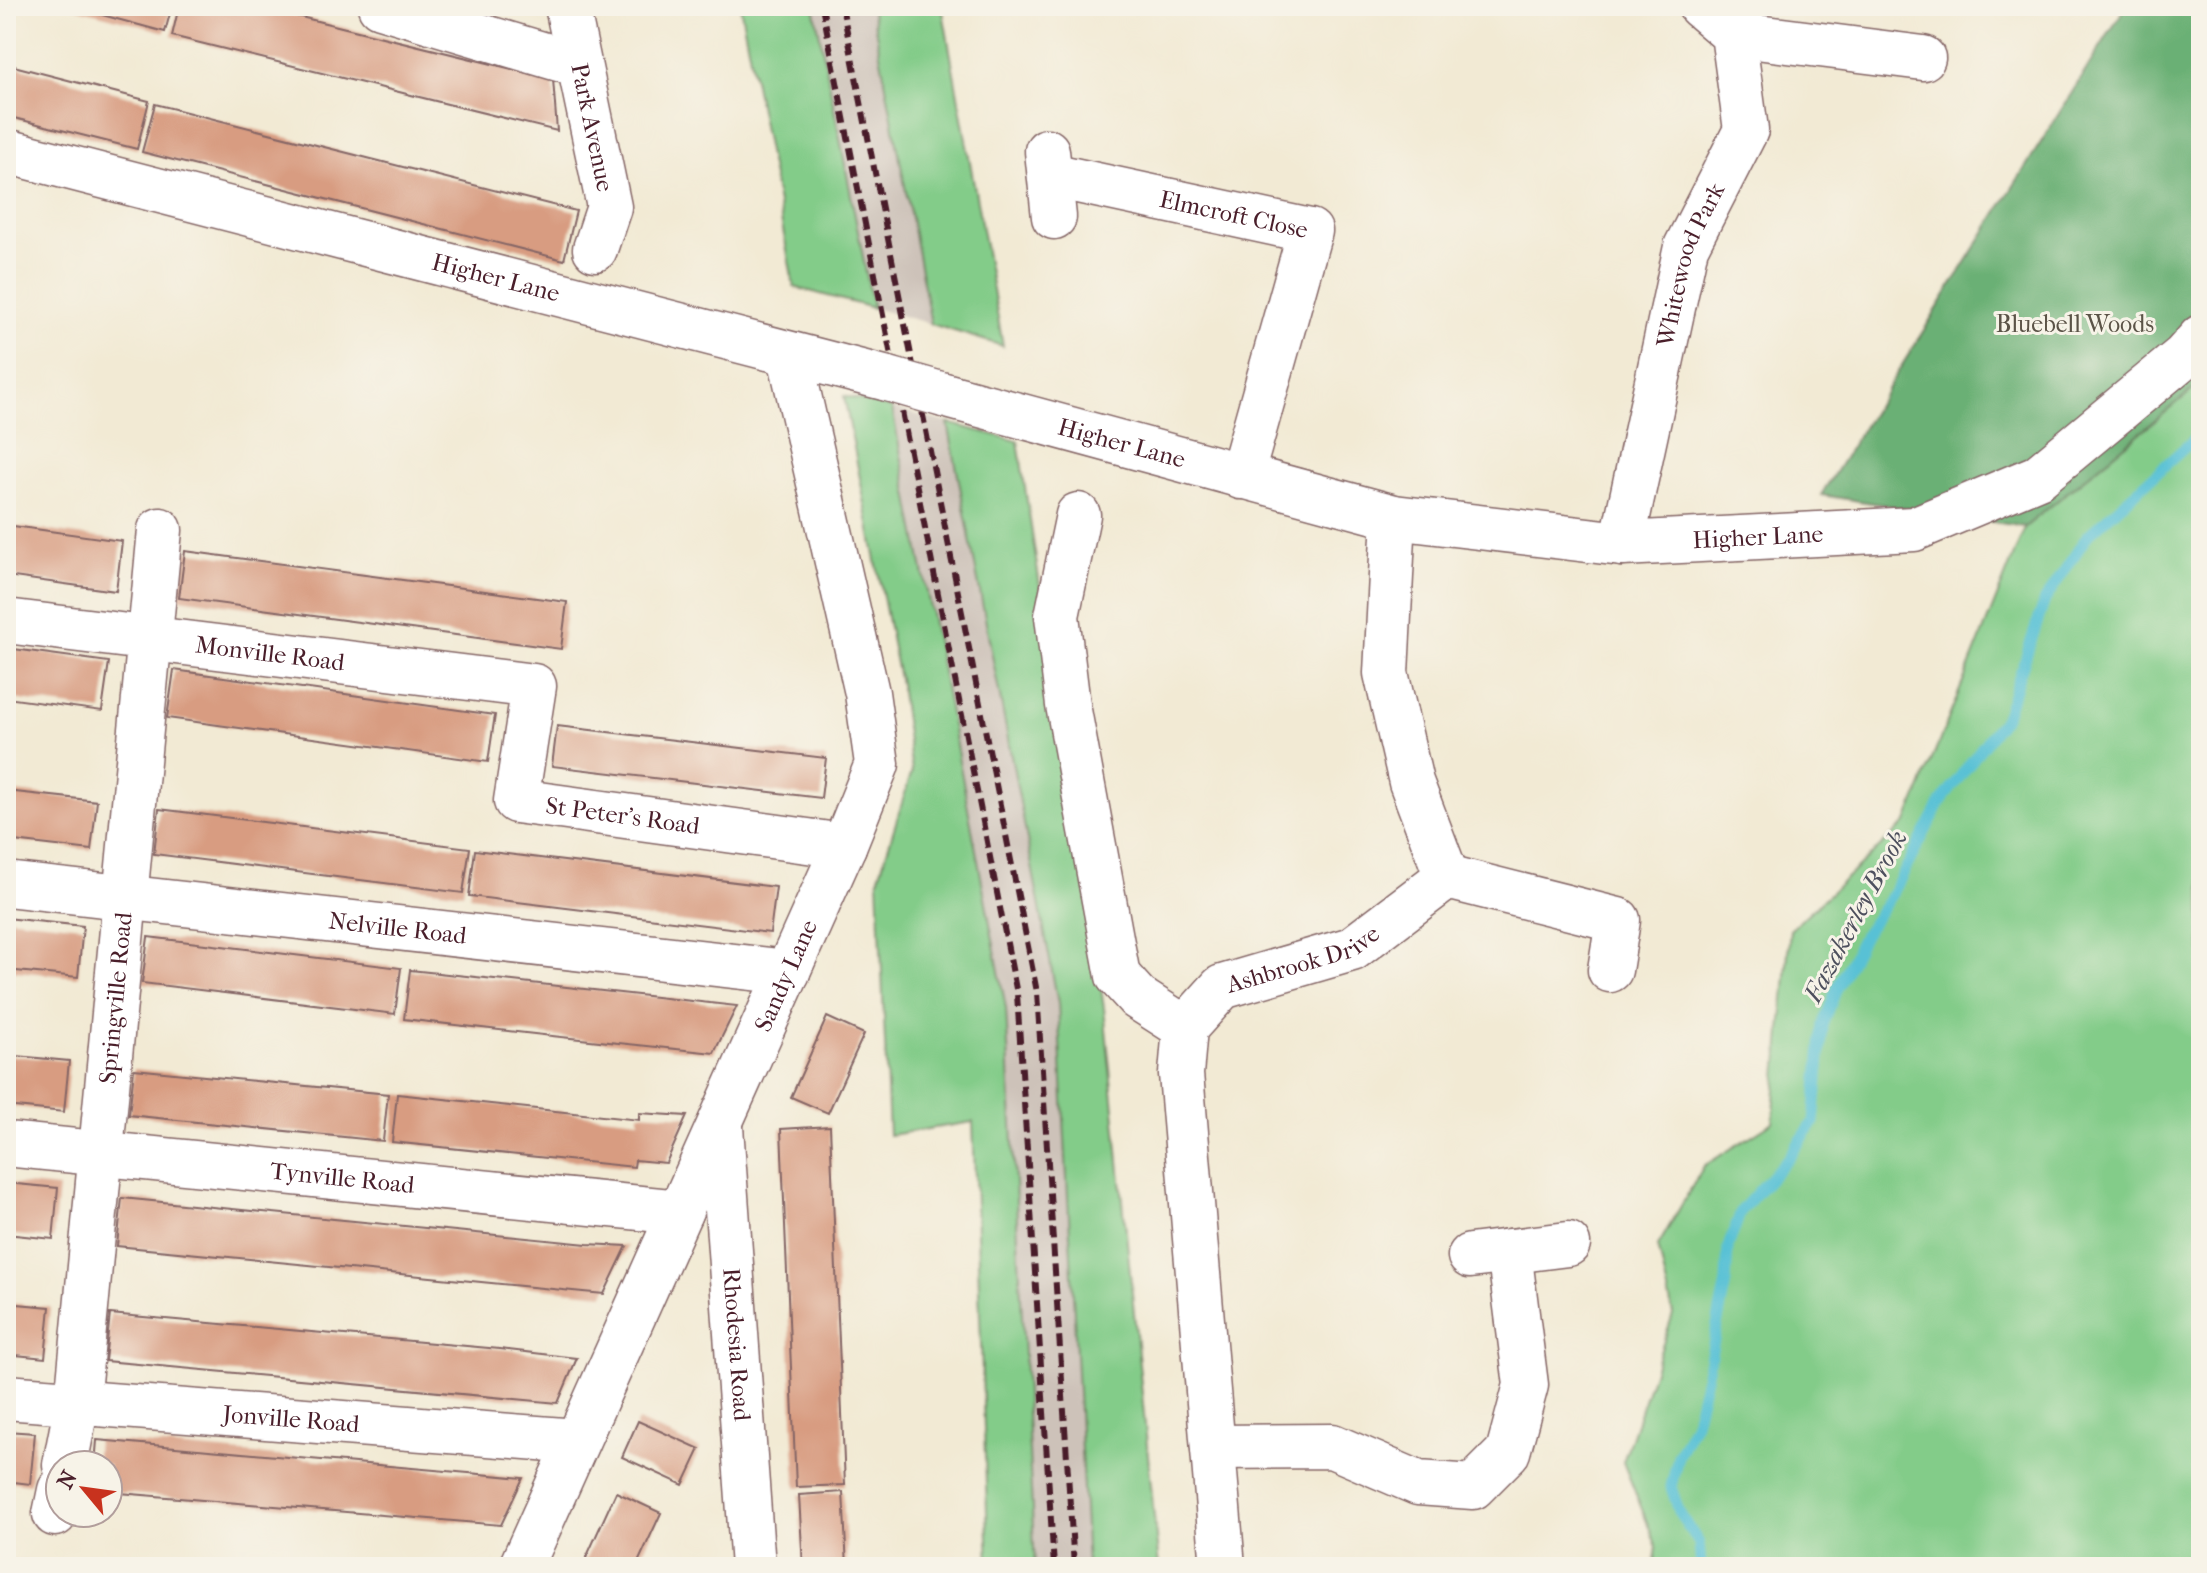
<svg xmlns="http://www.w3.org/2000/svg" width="2207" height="1573" font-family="'IM FELL French Canon',serif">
<rect width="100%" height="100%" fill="#f7f3e8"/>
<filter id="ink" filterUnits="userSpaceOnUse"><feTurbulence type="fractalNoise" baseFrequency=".0125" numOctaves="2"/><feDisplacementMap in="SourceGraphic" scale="16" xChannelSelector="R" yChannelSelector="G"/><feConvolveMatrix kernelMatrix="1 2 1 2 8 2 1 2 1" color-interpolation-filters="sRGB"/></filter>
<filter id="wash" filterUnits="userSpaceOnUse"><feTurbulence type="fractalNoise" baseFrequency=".006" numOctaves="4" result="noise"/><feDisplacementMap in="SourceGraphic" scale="32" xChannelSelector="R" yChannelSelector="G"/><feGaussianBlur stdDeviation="1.8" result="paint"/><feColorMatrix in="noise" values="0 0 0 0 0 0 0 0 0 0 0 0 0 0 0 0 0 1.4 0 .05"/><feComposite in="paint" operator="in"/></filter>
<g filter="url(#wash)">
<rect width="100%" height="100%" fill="#f2ead4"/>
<!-- industrial -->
<path fill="#cdc2b9" d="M814,6H871L931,324L873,308Z
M892,408L948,423L1058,1003L1087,1567H1035L1006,1008Z"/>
<!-- green -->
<path fill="#83cc89" stroke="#66765a" stroke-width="2" d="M740,6H814L873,308L794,287Z
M871,6H942L1003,346L931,324Z
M2201,383V1567H1654L1657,1547L1623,1462L1673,1314L1658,1246L1704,1166L1773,1122L1790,930L1907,822L2025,527Z
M844,396L892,408L1006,1008L1035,1567H989L973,1122L889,1135L878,880L912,771L900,684Z
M948,423L1018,441L1104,1008L1159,1567H1087L1058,1003Z"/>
<!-- forest -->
<path fill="#6ab075" stroke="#5a6850" stroke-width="2" d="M2126,6H2201V383L2025,527L1821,495Z"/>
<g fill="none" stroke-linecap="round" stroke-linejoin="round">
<!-- stream -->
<path stroke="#59c1d5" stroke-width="11" d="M1701,1567L1699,1543L1680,1514L1671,1487L1678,1456L1695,1422L1708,1369L1726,1282L1728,1247L1741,1211L1788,1158L1814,1122L1823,1025L1837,988L1864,935L1894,891L1941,802L2006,715L2045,600L2088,535L2201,433"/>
</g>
<g id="blocks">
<!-- building -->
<path fill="#d89c81" d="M69,6H172L165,32Z
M179,6H256L553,79L557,131L172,36Z
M6,64L149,101L137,149L6,116Z
M155,104L576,211L564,260L142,152Z
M6,525L122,541L116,591L6,576Z
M185,551L567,602L561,649L179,598Z
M6,648L109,662L102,711L6,698Z
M174,670L495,715L488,762L167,718Z
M557,726L826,758L821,798L552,766Z
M6,791L97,801L91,850L6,840Z
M159,809L470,848L463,893L154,854Z
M475,850L776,887L770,933L469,896Z
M6,918L83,926L78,977L6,970Z
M148,937L401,968L395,1014L142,983Z
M410,970L504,980L737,1006L714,1053L561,1037L404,1019Z
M827,1017L864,1034L828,1113L791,1097Z
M6,1055L69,1061L64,1112L6,1106Z
M134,1069L388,1094L383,1141L129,1115Z
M397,1094L639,1120V1113L687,1116L666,1163L635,1160L634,1167L392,1142Z
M830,1126L845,1485L796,1487L781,1129Z
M6,1183L58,1188L53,1239L6,1234Z
M122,1198L587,1244L627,1246L604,1294L583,1292L117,1246Z
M6,1303L50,1307L45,1358L6,1354Z
M110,1314L500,1349L577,1358L558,1403L138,1364L105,1361Z
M638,1421L700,1449L683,1485L622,1457Z
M6,1431L35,1433L30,1484L6,1481Z
M97,1440L480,1474L523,1478L501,1525L108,1492V1465H95Z
M616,1492L661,1513L636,1567H582Z
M843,1492L847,1567H803L799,1495Z
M6,1560L42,1563L41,1567H6Z"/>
</g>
</g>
<g filter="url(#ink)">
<use href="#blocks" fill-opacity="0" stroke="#856666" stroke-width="2"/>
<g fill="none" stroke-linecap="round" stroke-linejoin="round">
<!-- minor casing -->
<g stroke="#856666" stroke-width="47">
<g id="minor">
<path d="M380,6L579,65"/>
<path id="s1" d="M567,6L609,207L595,249"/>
<path d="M1733,34L1923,58"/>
<path id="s2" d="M6,151L888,379"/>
<path d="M1047,151L1054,217"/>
<path id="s3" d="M1050,175L1310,231L1241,477"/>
<path id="s4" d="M944,395L1394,517L1622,544L1914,529L2038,477L2184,356L2201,337"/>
<path d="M1078,515L1057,616L1068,705L1118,976L1138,998L1185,1028"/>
<path id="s5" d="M1622,544L1686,247L1746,130L1733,34L1700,6"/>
<path id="s6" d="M6,621L534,686L516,801L844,846"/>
<path d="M1447,877L1618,920L1610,970"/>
<path id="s7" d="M6,884L788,972"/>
<path id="s8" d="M721,1127L753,1567"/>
<path id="s9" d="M6,1144L680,1212"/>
<path d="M1470,1256L1568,1244"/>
<path id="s10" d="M6,1397L577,1441"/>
<path d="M1213,1447L1332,1446L1418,1483L1473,1487L1508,1452L1526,1385L1509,1251"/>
<path id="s11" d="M65,1465L77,1403L160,530"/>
<path d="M55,1514L60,1490"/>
<path id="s12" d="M521,1567L844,846L877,764L867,693L790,356"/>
<path id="s13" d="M1223,1567L1181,1074L1185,1028L1222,987L1352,949L1447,877L1411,782L1386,673L1394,517"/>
</g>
</g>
<!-- minor -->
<use href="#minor" stroke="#fff" stroke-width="44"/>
<!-- rail -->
<path stroke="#4a1f2b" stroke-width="6" stroke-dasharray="12 6" stroke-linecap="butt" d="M822,6L1017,994L1054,1567
M842,6L1037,992L1074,1567"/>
<!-- minor-bridge casing -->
<g stroke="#856666" stroke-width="47" stroke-linecap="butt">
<path id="minor-bridge" d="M888,379L944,395"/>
</g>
<!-- minor-bridge -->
<use href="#minor-bridge" stroke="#fff" stroke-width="44"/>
</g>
</g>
<g text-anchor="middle" stroke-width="6" stroke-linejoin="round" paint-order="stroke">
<!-- street labels -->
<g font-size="24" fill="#4a1f2b" stroke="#f7f3e8">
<text dy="8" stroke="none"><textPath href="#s1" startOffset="124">Park Avenue</textPath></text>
<text dy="8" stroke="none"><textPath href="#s3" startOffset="188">Elmcroft Close</textPath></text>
<text dy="8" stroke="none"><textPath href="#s5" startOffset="288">Whitewood Park</textPath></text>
<text dy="8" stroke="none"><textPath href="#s2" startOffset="506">Higher Lane</textPath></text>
<text dy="8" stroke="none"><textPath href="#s4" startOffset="184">Higher Lane</textPath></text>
<text dy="8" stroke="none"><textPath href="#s4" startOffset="832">Higher Lane</textPath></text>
<text dy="8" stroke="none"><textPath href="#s6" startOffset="266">Monville Road</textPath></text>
<text dy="8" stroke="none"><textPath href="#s6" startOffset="756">St Peter's Road</textPath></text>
<text dy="8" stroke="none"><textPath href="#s7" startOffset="394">Nelville Road</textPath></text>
<text dy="8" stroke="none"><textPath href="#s13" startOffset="682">Ashbrook Drive</textPath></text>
<text dy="8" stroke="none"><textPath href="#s12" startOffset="648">Sandy Lane</textPath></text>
<text dy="8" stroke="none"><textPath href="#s11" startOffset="470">Springville Road</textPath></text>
<text dy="8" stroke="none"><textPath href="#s9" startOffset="338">Tynville Road</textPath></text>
<text dy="8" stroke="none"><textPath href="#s8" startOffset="218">Rhodesia Road</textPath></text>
<text dy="8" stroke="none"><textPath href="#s10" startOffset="286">Jonville Road</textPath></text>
</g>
<!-- park labels -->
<g font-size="24" fill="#5b5347" stroke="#f7f3e8">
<text x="2075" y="332">Bluebell Woods</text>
</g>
<!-- water labels -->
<g font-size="26" font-style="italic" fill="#4e505e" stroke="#f7f3e8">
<text transform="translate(1855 916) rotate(-62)" y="9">Fazakerley Brook</text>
</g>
</g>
<!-- margin -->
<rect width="2207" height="1573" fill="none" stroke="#f7f3e8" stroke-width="32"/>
<!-- north arrow -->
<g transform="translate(84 1489) rotate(299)"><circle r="38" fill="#f7f3e8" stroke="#b29e9c" stroke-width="2"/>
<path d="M0-6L14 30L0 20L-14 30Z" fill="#c8321e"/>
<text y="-12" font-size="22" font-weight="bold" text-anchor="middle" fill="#4a1f2b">N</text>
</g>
</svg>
